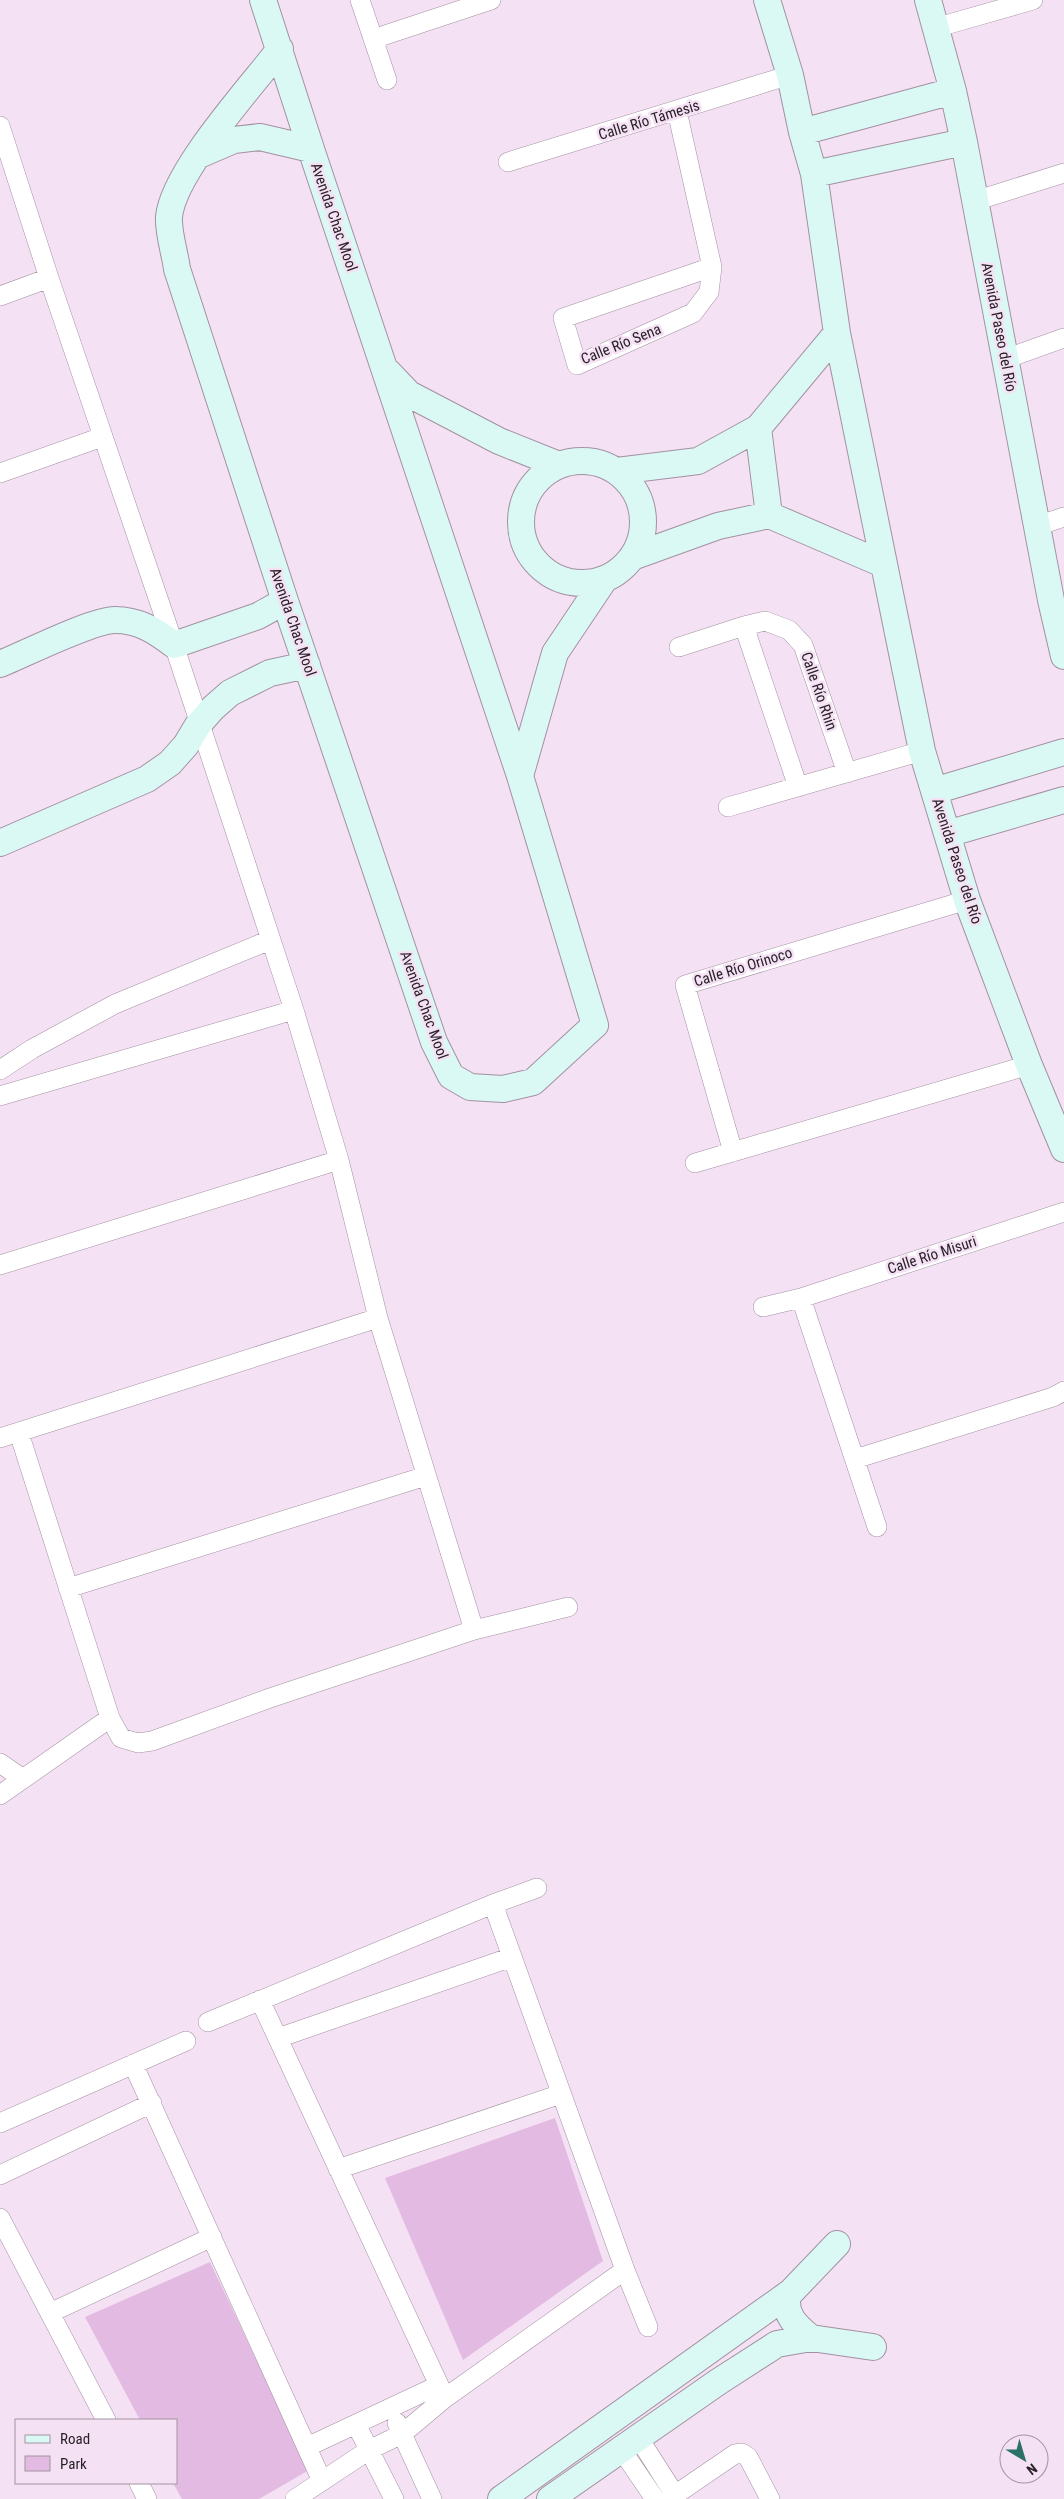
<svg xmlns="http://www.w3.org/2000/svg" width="1064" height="2499" font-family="'Roboto Condensed',sans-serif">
<rect width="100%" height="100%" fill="#f5e1f4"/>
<!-- green -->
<path fill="#e3bae1" d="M555,2118L603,2261L463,2360L385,2178Z
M210,2262L309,2470L259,2499H182L173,2483H176V2420H140L85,2317Z"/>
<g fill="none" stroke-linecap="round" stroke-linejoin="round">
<!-- street casing -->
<g stroke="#a391a2" stroke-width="20">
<path id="street" d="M360,0L387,80
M935,28L1033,0
M373,39L491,0
M677,111L712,267
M0,126L49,278L174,645L294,1010L339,1160L378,1318L474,1630
M508,162L790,75
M975,201L1064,173
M712,267L709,292L693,313L577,365L563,318Z
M0,296L49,278
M1005,359L1064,338
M0,473L102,437
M1037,526L1064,517
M679,647L744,626
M798,787L744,626L765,621L789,630L803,645L847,773
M728,807L922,751
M0,1070L32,1049L115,1004L270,940
M0,1096L294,1010
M733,1152L685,985L967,900
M695,1163L1029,1065
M0,1265L339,1160
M801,1298L877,1527
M763,1307L801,1298L1064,1212
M19,1433L110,1718L121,1738L138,1743L152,1741L270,1698L474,1630L568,1607
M0,1438L378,1318
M855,1459L1053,1397L1064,1391
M68,1588L426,1476
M0,1763L23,1779
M0,1795L110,1718
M493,1904L625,2270L648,2327
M260,2000L445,2398
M208,2022L493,1904L537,1888
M278,2038L512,1957
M133,2064L322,2481
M0,2123L186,2041
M338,2169L561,2094
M0,2175L152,2103
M0,2218L106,2420
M50,2313L212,2237
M397,2423L432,2499
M356,2424L394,2499
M638,2437L675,2495
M307,2447L439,2385
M621,2449L655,2499
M139,2483L147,2499
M295,2499L369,2450L402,2434L445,2398L625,2270
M669,2499L735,2454L742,2453L748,2457L770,2499"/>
</g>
<!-- secondary casing -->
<g stroke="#a391a2" stroke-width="28">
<path id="secondary" d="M263,0L311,149L520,776L595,1025L533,1082L503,1089L470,1087L451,1076L434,1042L285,601L177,269C175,253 168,233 169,217C173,172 251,87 280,49
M767,0L790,75L802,132L814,174L837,333L922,751L967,900L1029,1065L1064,1149
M928,0L953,91L964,142L1051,600L1064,656
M802,132L953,91
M199,155L234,140L260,137L311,149
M814,174L964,142
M388,372L409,394L499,441L559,465
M758,428L769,515
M521 522a61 61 0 1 1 122 0a61 61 0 1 1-122 0Z
M617,471L698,461L758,428L837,333
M632,557L718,526L769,515L883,564
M0,664C25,654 92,620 115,620C139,620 156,631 174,645L258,616L285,601
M520,776L555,653L604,580
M934,791L1064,752
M947,834L1064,800
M0,843L147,779L170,763L186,745L198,725L213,708L230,693L270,673L307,665
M788,2294C783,2314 796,2326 811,2338
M501,2499L791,2292L837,2244
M550,2499L718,2382L777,2344L811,2338L873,2347"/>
</g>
<!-- street -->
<use href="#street" stroke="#fff" stroke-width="19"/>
<!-- secondary -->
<use href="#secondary" stroke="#daf9f5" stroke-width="26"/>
</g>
<g text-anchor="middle" stroke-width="5" stroke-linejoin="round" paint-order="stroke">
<!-- street labels -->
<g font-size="15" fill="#292128" stroke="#f5e1f4">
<text transform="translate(649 120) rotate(-17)" y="5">Calle Río Támesis</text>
<text transform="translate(334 217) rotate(71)" y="5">Avenida Chac Mool</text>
<text transform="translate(999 327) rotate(79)" y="5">Avenida Paseo del Río</text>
<text transform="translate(621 344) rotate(-22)" y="5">Calle Río Sena</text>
<text transform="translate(293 622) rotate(71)" y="5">Avenida Chac Mool</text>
<text transform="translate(819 691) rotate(71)" y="5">Calle Río Rhin</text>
<text transform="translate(957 861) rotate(72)" y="5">Avenida Paseo del Río</text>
<text transform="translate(743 967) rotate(-17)" y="5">Calle Río Orinoco</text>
<text transform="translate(424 1005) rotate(70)" y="5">Avenida Chac Mool</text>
<text transform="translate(932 1255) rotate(-18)" y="5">Calle Río Misuri</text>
</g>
</g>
<!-- legend -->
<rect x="15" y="2419" width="162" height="65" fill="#f5e1f4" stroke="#a394a2"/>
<rect x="25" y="2435" width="25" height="8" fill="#daf9f5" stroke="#a394a2"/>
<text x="60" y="2444" font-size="15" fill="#292128">Road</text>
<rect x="25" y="2456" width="25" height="15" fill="#e3bae1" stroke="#a394a2"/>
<text x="60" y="2469" font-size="15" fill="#292128">Park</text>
<!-- north arrow -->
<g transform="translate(1024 2459) rotate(142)"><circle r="24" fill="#f5e1f4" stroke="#a394a2"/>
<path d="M0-4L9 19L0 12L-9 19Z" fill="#297169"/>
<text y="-8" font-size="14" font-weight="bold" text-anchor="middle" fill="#292128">N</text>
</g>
</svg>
